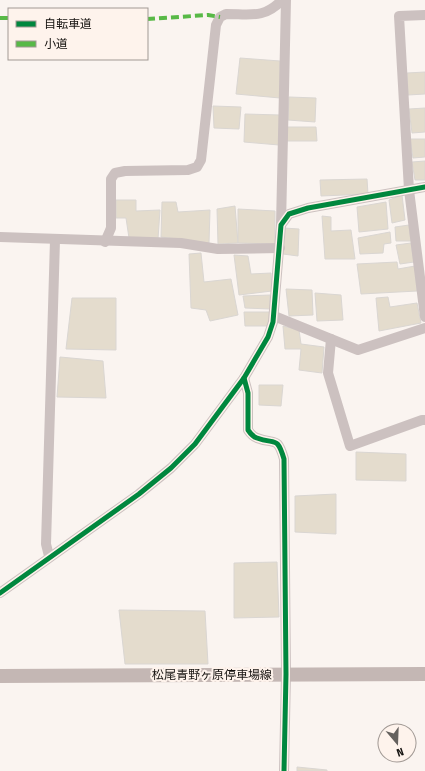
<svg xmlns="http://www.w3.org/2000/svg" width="425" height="771" font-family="'Fira Sans Condensed','Noto Sans JP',sans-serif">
<rect width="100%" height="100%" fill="#faf4f0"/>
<g fill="#e4dccd" stroke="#dad6d2">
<path d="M 240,58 L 280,61 L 280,98 L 236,94 Z"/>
<path d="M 425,72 L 425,94 L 408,95 L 407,73 Z"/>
<path d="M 289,97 L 316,98 L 315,122 L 288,120 Z"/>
<path d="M 213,106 L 241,107 L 239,129 L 214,128 Z"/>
<path d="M 425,108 L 425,132 L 412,133 L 409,109 Z"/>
<path d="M 245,114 L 280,115 L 279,145 L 244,142 Z"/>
<path d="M 287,127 L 316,127 L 317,141 L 287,141 Z"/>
<path d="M 410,139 L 425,139 L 425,157 L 413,158 Z"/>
<path d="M 425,161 L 425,180 L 415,180 L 412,162 Z"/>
<path d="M 367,179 L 368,194 L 321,196 L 320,180 Z"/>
<path d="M 402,195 L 405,220 L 392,223 L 389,200 Z"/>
<path d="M 116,200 L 136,200 L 136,211 L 160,210 L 158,239 L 129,238 L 126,218 L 116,218 Z"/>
<path d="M 162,202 L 176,202 L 178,212 L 210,210 L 209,243 L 161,237 Z"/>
<path d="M 386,202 L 388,229 L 359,232 L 357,207 Z"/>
<path d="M 235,206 L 238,243 L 218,244 L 217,209 Z"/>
<path d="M 238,209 L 275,211 L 275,244 L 238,243 Z"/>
<path d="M 322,216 L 331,217 L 331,231 L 351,230 L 355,259 L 325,259 Z"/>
<path d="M 409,225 L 411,241 L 396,241 L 395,227 Z"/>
<path d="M 284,228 L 299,229 L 298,256 L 283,254 Z"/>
<path d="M 390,232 L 391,243 L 384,244 L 383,253 L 360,254 L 358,238 Z"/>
<path d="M 411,243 L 414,262 L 400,264 L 396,245 Z"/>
<path d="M 201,253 L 204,282 L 231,279 L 238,315 L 210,321 L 206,310 L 191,308 L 189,254 Z"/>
<path d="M 234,255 L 248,256 L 251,274 L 271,273 L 272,291 L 239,295 Z"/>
<path d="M 397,262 L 398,269 L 415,266 L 417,291 L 361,294 L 357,264 Z"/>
<path d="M 286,289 L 312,290 L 313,315 L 289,316 Z"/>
<path d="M 315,293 L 341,295 L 343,320 L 317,321 Z"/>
<path d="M 270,295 L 270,309 L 245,308 L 243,296 Z"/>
<path d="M 388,297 L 390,307 L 417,303 L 421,323 L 379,331 L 376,298 Z"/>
<path d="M 72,298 L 116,298 L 116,350 L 66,349 Z"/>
<path d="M 244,312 L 270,312 L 269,326 L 245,326 Z"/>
<path d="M 283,326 L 299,330 L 301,344 L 324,347 L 322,373 L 299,370 L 301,349 L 285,349 Z"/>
<path d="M 60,357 L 103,361 L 106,398 L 57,397 Z"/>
<path d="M 259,385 L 283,385 L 281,406 L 259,405 Z"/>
<path d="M 356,452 L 406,454 L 406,481 L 356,480 Z"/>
<path d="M 336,494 L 336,534 L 295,532 L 295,496 Z"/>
<path d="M 277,562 L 279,617 L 234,618 L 234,563 Z"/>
<path d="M 119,610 L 205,611 L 208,664 L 125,664 Z"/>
<path d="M 297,767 L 327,770 L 327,771 L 297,771 Z"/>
</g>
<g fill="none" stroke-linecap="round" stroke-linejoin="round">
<g stroke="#ccc1c0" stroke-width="10">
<path d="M 425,15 L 399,16 L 409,190 L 425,317"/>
<path d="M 281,225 L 286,0"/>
<path d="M 0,237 L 181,243 L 218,249 L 280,248"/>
<path d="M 105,242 L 111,228 L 111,179 L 115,173 L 125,171 L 188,170 L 197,167 L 201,160 L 216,25 L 220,17 L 226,14 C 250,14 264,19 282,0"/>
<path d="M 274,316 L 358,350 L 425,328"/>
<path d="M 331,339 L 328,373 L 350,446 L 422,420 L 425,420"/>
<path d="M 244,378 L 248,393 L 248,430 C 250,433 254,437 257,438 C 275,445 277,435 284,459 L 286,674 L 284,771"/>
<path d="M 49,556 L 46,544 L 55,240"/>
<path d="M 0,593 L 139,494 L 171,468 L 195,444 L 244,378 L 268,337 L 273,322 L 281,225 L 289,214 L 308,208 L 425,187"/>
</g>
<path stroke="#c4b7b4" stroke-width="14" d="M 0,676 L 425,674"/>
<g stroke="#58b947" stroke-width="4" stroke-dasharray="8 4" stroke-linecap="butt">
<path d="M 0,18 L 9,18"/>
<path d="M 147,19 L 208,15 L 220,17"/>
</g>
<defs>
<g id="cycleway">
<path d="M 244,378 L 248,393 L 248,430 C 250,433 254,437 257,438 C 275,445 277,435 284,459 L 286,674 L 284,771"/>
<path d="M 0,593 L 139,494 L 171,468 L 195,444 L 244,378 L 268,337 L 273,322 L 281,225 L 289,214 L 308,208 L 425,187"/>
</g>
</defs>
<use href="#cycleway" stroke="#fef3ec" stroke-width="8"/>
<use href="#cycleway" stroke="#00873e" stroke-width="5"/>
</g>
<g text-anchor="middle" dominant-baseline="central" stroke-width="4" stroke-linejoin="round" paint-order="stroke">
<g font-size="12" fill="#15120f" stroke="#fef3ec">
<text x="212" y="675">松尾青野ヶ原停車場線</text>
</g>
</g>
<rect x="8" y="8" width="140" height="52" fill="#fef3ec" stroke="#a19994"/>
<rect x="16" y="21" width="20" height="6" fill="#00873e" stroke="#a19994"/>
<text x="44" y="28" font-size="12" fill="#15120f">自転車道</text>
<rect x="16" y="41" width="20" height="6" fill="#58b947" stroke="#a19994"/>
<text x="44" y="48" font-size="12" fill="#15120f">小道</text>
<g transform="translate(397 743) rotate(161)"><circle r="19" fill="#fef3ec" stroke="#a19994"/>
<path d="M0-3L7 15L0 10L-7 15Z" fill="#65615e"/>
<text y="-6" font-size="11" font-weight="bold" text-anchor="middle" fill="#15120f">N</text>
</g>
</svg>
